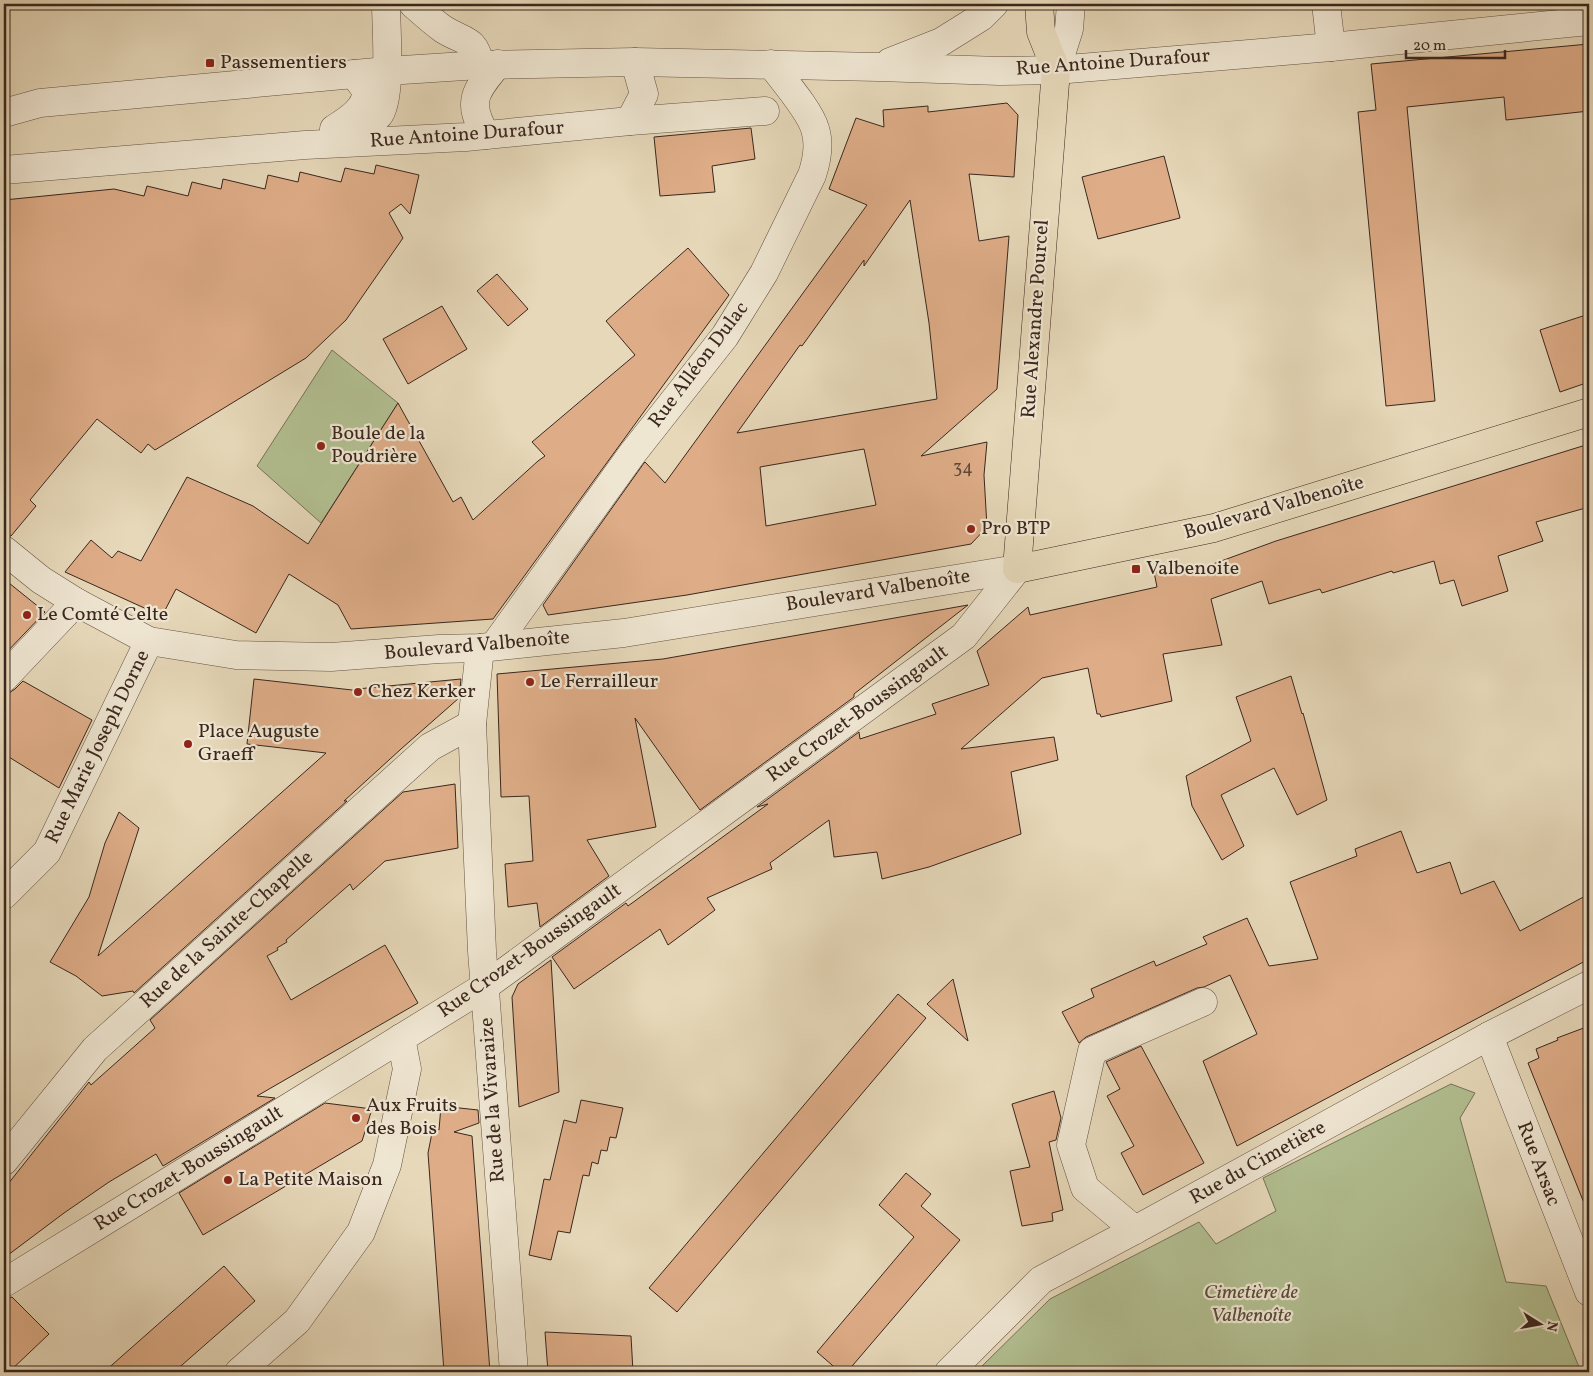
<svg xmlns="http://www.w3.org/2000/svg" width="1593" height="1376" font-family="Vollkorn,serif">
<rect width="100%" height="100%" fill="#e6d8b9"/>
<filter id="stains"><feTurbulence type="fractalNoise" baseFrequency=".004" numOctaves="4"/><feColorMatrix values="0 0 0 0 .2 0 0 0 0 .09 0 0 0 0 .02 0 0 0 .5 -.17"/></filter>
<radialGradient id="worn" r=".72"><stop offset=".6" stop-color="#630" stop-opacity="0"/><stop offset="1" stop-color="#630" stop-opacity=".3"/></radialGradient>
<g fill="#b2bf91" stroke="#767358">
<path d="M 332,350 L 398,403 L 321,523 L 257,466 Z"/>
<path d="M 1451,1084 L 1475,1093 L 1460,1118 L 1506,1282 L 1546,1286 L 1581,1372 L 976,1372 L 1050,1299 L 1199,1222 L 1216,1244 L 1276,1211 L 1263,1178 Z"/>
</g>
<g fill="#dead88" stroke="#3a271e" fill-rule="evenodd">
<path d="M 1589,44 L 1589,111 L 1506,120 L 1504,97 L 1407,107 L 1435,401 L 1386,406 L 1358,112 L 1376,110 L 1371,64 Z"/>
<path d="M 1007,103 L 1018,115 L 1014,177 L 969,174 L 979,241 L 1009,236 L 997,389 L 921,456 L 987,442 L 984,475 L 987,527 L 971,544 L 687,595 L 548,615 L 543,605 L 644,463 L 645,462 L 665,483 L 867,205 L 829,189 L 856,118 L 884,127 L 883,110 L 928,106 L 928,112 ZM 910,200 L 929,323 L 937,399 L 737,433 L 800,345 L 802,346 L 864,260 L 864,266 ZM 864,449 L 876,505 L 766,526 L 760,467 Z"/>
<path d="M 751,128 L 755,159 L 712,166 L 715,192 L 660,196 L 654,137 Z"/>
<path d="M 1164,156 L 1180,218 L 1098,239 L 1082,177 Z"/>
<path d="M 376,165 L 419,175 L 410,214 L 401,204 L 389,213 L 403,238 L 346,320 L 306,358 L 155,450 L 148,444 L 141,453 L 97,419 L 30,500 L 36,506 L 11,536 L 4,535 L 4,200 L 114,189 L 144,196 L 147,186 L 188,196 L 192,182 L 221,189 L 223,179 L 265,189 L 268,175 L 298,182 L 300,172 L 341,182 L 345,168 L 374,174 Z"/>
<path d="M 688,248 L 729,295 L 493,619 L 351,629 L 338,605 L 289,574 L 256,633 L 176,589 L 162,616 L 65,572 L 91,540 L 112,558 L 118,551 L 141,561 L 187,477 L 253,506 L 308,544 L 398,403 L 453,502 L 461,497 L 473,520 L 538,461 L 545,456 L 532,442 L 635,355 L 606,321 Z"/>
<path d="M 497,274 L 528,309 L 508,326 L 477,291 Z"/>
<path d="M 442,306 L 467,349 L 408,384 L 383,339 Z"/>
<path d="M 1589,314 L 1589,382 L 1560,392 L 1540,330 Z"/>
<path d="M 1589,444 L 1589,507 L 1536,522 L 1543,541 L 1498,556 L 1508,591 L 1462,606 L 1454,580 L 1440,584 L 1434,561 L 1393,573 L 1392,571 L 1322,593 L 1320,589 L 1269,604 L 1262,581 L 1211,599 L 1222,645 L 1163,654 L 1172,701 L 1101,717 L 1100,714 L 1097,714 L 1088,668 L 1042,678 L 961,749 L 1054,737 L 1058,760 L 1011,772 L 1021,834 L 929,867 L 882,879 L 877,852 L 834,857 L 829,820 L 770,863 L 772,869 L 707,898 L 715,910 L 668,945 L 660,929 L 574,989 L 552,957 L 626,903 L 628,906 L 768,804 L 757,807 L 859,732 L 860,739 L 936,714 L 932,704 L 989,685 L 977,651 L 1028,607 L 1030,615 L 1157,587 L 1154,572 L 1202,568 L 1276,541 Z"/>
<path d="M 4,579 L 45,612 L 4,655 Z"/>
<path d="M 968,605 L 854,694 L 854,697 L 700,810 L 635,718 L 656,827 L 587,840 L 609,876 L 540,927 L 537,903 L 508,907 L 505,864 L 533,861 L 529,796 L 501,797 L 497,674 L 663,659 Z"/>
<path d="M 1291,676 L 1302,714 L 1303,713 L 1327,800 L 1297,815 L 1274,768 L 1221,795 L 1244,846 L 1222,860 L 1192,806 L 1186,776 L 1251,741 L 1236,697 Z"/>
<path d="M 254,679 L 361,691 L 357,689 L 461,679 L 459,698 L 401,749 L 344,801 L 347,801 L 134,993 L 133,991 L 102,996 L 76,976 L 50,962 L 89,897 L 105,843 L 119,812 L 139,828 L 98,956 L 326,753 L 247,744 Z"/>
<path d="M 23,681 L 92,720 L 59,788 L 4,754 L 4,693 L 9,693 L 15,689 Z"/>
<path d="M 455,784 L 458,848 L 385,861 L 353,890 L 350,884 L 286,940 L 287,942 L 277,948 L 278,950 L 267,956 L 291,1000 L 385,945 L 418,1003 L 257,1096 L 275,1098 L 163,1166 L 156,1154 L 109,1182 L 64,1213 L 4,1258 L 4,1189 L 89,1082 L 91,1085 L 155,1028 L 150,1020 L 403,792 Z"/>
<path d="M 1401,831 L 1417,873 L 1450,862 L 1461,894 L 1494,881 L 1520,931 L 1589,894 L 1589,959 L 1237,1146 L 1203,1061 L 1257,1034 L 1230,975 L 1204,987 L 1197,988 L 1086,1037 L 1079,1043 L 1062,1012 L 1094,997 L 1091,989 L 1154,961 L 1156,966 L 1207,944 L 1203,937 L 1247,918 L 1269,966 L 1318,959 L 1290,882 L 1357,856 L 1355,849 Z"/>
<path d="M 551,960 L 559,1092 L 519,1107 L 512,997 L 518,984 Z"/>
<path d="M 953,979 L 968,1041 L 927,1004 Z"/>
<path d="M 898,994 L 926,1018 L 677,1312 L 649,1288 Z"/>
<path d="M 1589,1026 L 1589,1212 L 1588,1213 L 1528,1063 L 1539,1058 L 1536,1049 L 1558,1040 L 1557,1038 Z"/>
<path d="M 1141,1046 L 1204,1163 L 1143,1195 L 1121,1153 L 1134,1146 L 1107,1096 L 1120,1089 L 1106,1062 Z"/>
<path d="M 1054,1091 L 1061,1118 L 1056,1140 L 1049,1142 L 1063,1210 L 1052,1213 L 1053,1221 L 1022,1226 L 1010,1171 L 1030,1167 L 1012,1104 Z"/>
<path d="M 581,1100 L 623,1108 L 616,1138 L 610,1137 L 607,1151 L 601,1150 L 598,1164 L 592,1162 L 589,1176 L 583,1175 L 570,1233 L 558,1231 L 551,1260 L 529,1255 L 544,1179 L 550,1180 L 564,1120 L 576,1123 Z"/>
<path d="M 325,1103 L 372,1109 L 362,1141 L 203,1235 L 179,1193 Z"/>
<path d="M 441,1106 L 478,1110 L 479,1123 L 454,1132 L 472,1136 L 490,1372 L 444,1372 L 428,1153 L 433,1128 L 439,1130 Z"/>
<path d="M 906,1173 L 931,1194 L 921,1206 L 960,1240 L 847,1372 L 840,1372 L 817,1352 L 914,1237 L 879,1205 Z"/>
<path d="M 224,1266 L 255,1301 L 174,1372 L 104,1372 Z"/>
<path d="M 12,1297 L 49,1334 L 9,1372 L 4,1372 L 4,1299 Z"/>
<path d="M 545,1332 L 631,1336 L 633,1372 L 548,1372 Z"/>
</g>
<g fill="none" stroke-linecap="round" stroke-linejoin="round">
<defs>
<g id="minor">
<path d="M 413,4 C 422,12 433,22 443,29 C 463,42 475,37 480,65"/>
<path d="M 1326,4 L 1331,47"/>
<path d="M 890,62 L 941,42 L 981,17 L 994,4"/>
<path d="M 1056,70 L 1069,29 L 1071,4"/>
<path d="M 4,113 L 40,103 L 387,71 L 480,65 L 635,62 L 878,67 L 1000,71 L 1056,70 L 1331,47 L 1589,21"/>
<path d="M 630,121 L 644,94 L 635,62"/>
<path d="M 334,129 C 348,120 368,108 366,90 L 354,74"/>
<path d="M 486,135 C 466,102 475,91 498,64"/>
<path d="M 334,137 C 347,134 370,125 379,115 C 392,100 386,26 386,4"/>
<path d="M 4,170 L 305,145 L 466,137 L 630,121 L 765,111"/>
<path d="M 4,550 L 41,580 L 76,602 L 149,641 L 236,655 L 331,657 L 439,649 L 480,648 L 624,633 L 1017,569"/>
<path d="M 494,646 L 632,454 L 725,336 L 764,273 L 812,175 C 817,160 820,144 815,129 C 810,111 783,80 771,64"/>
<path d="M 480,648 L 472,724 L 482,951 L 514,1372"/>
<path d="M 4,678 L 76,602"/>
<path d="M 4,895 L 47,852 L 149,641"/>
<path d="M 1489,1036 L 1589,1292"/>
<path d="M 4,1161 L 95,1049 L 430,747 L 472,724"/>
<path d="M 1135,1230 L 1085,1188 L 1071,1145 L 1092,1051 L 1203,1002"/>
<path d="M 4,1283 L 484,987 L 964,636 L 1017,569"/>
<path d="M 239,1372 L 297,1321 L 361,1232 L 387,1165 L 407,1069 L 401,1038"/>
<path d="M 949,1372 L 1041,1280 L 1135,1230 L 1489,1036 L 1589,985"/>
</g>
<path id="major" d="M 1039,4 L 1041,32 L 1056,70 L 1017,569 L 1214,528 L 1589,412"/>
</defs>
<use href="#minor" stroke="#655345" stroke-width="29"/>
<use href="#major" stroke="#3a271e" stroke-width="29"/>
<use href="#minor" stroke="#efe6d2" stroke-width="28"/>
<use href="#major" stroke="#e6d8b9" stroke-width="28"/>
</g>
<g fill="#8f2418" stroke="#efe6d2" stroke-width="2">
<rect x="205" y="58" width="10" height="10" rx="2.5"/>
<circle cx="321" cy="446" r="5"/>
<circle cx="971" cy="529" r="5"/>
<rect x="1131" y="564" width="10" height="10" rx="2.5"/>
<circle cx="27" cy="615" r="5"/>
<circle cx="530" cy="682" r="5"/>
<circle cx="358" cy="692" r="5"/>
<circle cx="188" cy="744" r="5"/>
<circle cx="356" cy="1118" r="5"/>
<circle cx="228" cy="1180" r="5"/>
</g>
<g text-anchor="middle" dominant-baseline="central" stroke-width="4.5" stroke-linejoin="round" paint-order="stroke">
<g font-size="18" fill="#634838">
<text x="963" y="468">34</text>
</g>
<g font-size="20" fill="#3a271e" stroke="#efe6d2" text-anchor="start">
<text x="220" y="63">Passementiers</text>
<text x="331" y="434">Boule de la<tspan x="331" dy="23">Poudrière</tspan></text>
<text x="981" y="529">Pro BTP</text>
<text x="1146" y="569">Valbenoite</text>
<text x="37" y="615">Le Comté Celte</text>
<text x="540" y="682">Le Ferrailleur</text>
<text x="368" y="692">Chez Kerker</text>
<text x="198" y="732">Place Auguste<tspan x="198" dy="23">Graeff</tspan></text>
<text x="366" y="1106">Aux Fruits<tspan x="366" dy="23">des Bois</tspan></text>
<text x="238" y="1180">La Petite Maison</text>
</g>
<g font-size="20" fill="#3a271e" stroke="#efe6d2">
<text transform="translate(1113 63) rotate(-4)">Rue Antoine Durafour</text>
<text transform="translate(467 135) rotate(-4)">Rue Antoine Durafour</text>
<text transform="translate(1036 319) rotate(-86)">Rue Alexandre Pourcel</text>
<text transform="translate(699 365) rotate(-53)">Rue Alléon Dulac</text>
<text transform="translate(1274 508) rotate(-16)">Boulevard Valbenoîte</text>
<text transform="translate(878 591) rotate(-9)">Boulevard Valbenoîte</text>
<text transform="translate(477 646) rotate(-5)">Boulevard Valbenoîte</text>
<text transform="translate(858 714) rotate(-36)">Rue Crozet-Boussingault</text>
<text transform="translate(98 747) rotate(-64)">Rue Marie Joseph Dorne</text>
<text transform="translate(227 930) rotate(-42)">Rue de la Sainte-Chapelle</text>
<text transform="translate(530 951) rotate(-35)">Rue Crozet-Boussingault</text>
<text transform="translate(493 1100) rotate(-94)">Rue de la Vivaraize</text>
<text transform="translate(1258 1163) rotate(-29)">Rue du Cimetière</text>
<text transform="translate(1538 1164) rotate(69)">Rue Arsac</text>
<text transform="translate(189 1169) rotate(-32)">Rue Crozet-Boussingault</text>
</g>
<g font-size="20" font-style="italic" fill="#584d3b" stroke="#efe6d2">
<text x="1251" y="1293">Cimetière de<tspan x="1251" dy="23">Valbenoîte</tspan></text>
</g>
</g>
<rect width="1593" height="1376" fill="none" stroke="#e6d8b9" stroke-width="20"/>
<rect x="5" y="5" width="1583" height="1366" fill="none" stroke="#3a271e" stroke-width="2.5"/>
<rect x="10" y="10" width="1573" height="1356" fill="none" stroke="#3a271e"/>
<g transform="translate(1540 1324) rotate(101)" stroke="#efe6d2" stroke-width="4" paint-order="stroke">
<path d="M0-4L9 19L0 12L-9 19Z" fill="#3a271e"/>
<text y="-8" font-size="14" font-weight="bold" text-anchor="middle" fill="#3a271e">N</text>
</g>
<path d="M1406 50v8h99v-8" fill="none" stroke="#3a271e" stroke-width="2.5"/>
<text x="1413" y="50" font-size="15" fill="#3a271e" stroke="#efe6d2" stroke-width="4" paint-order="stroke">20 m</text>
<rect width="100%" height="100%" filter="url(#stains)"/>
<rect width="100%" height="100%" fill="url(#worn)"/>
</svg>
